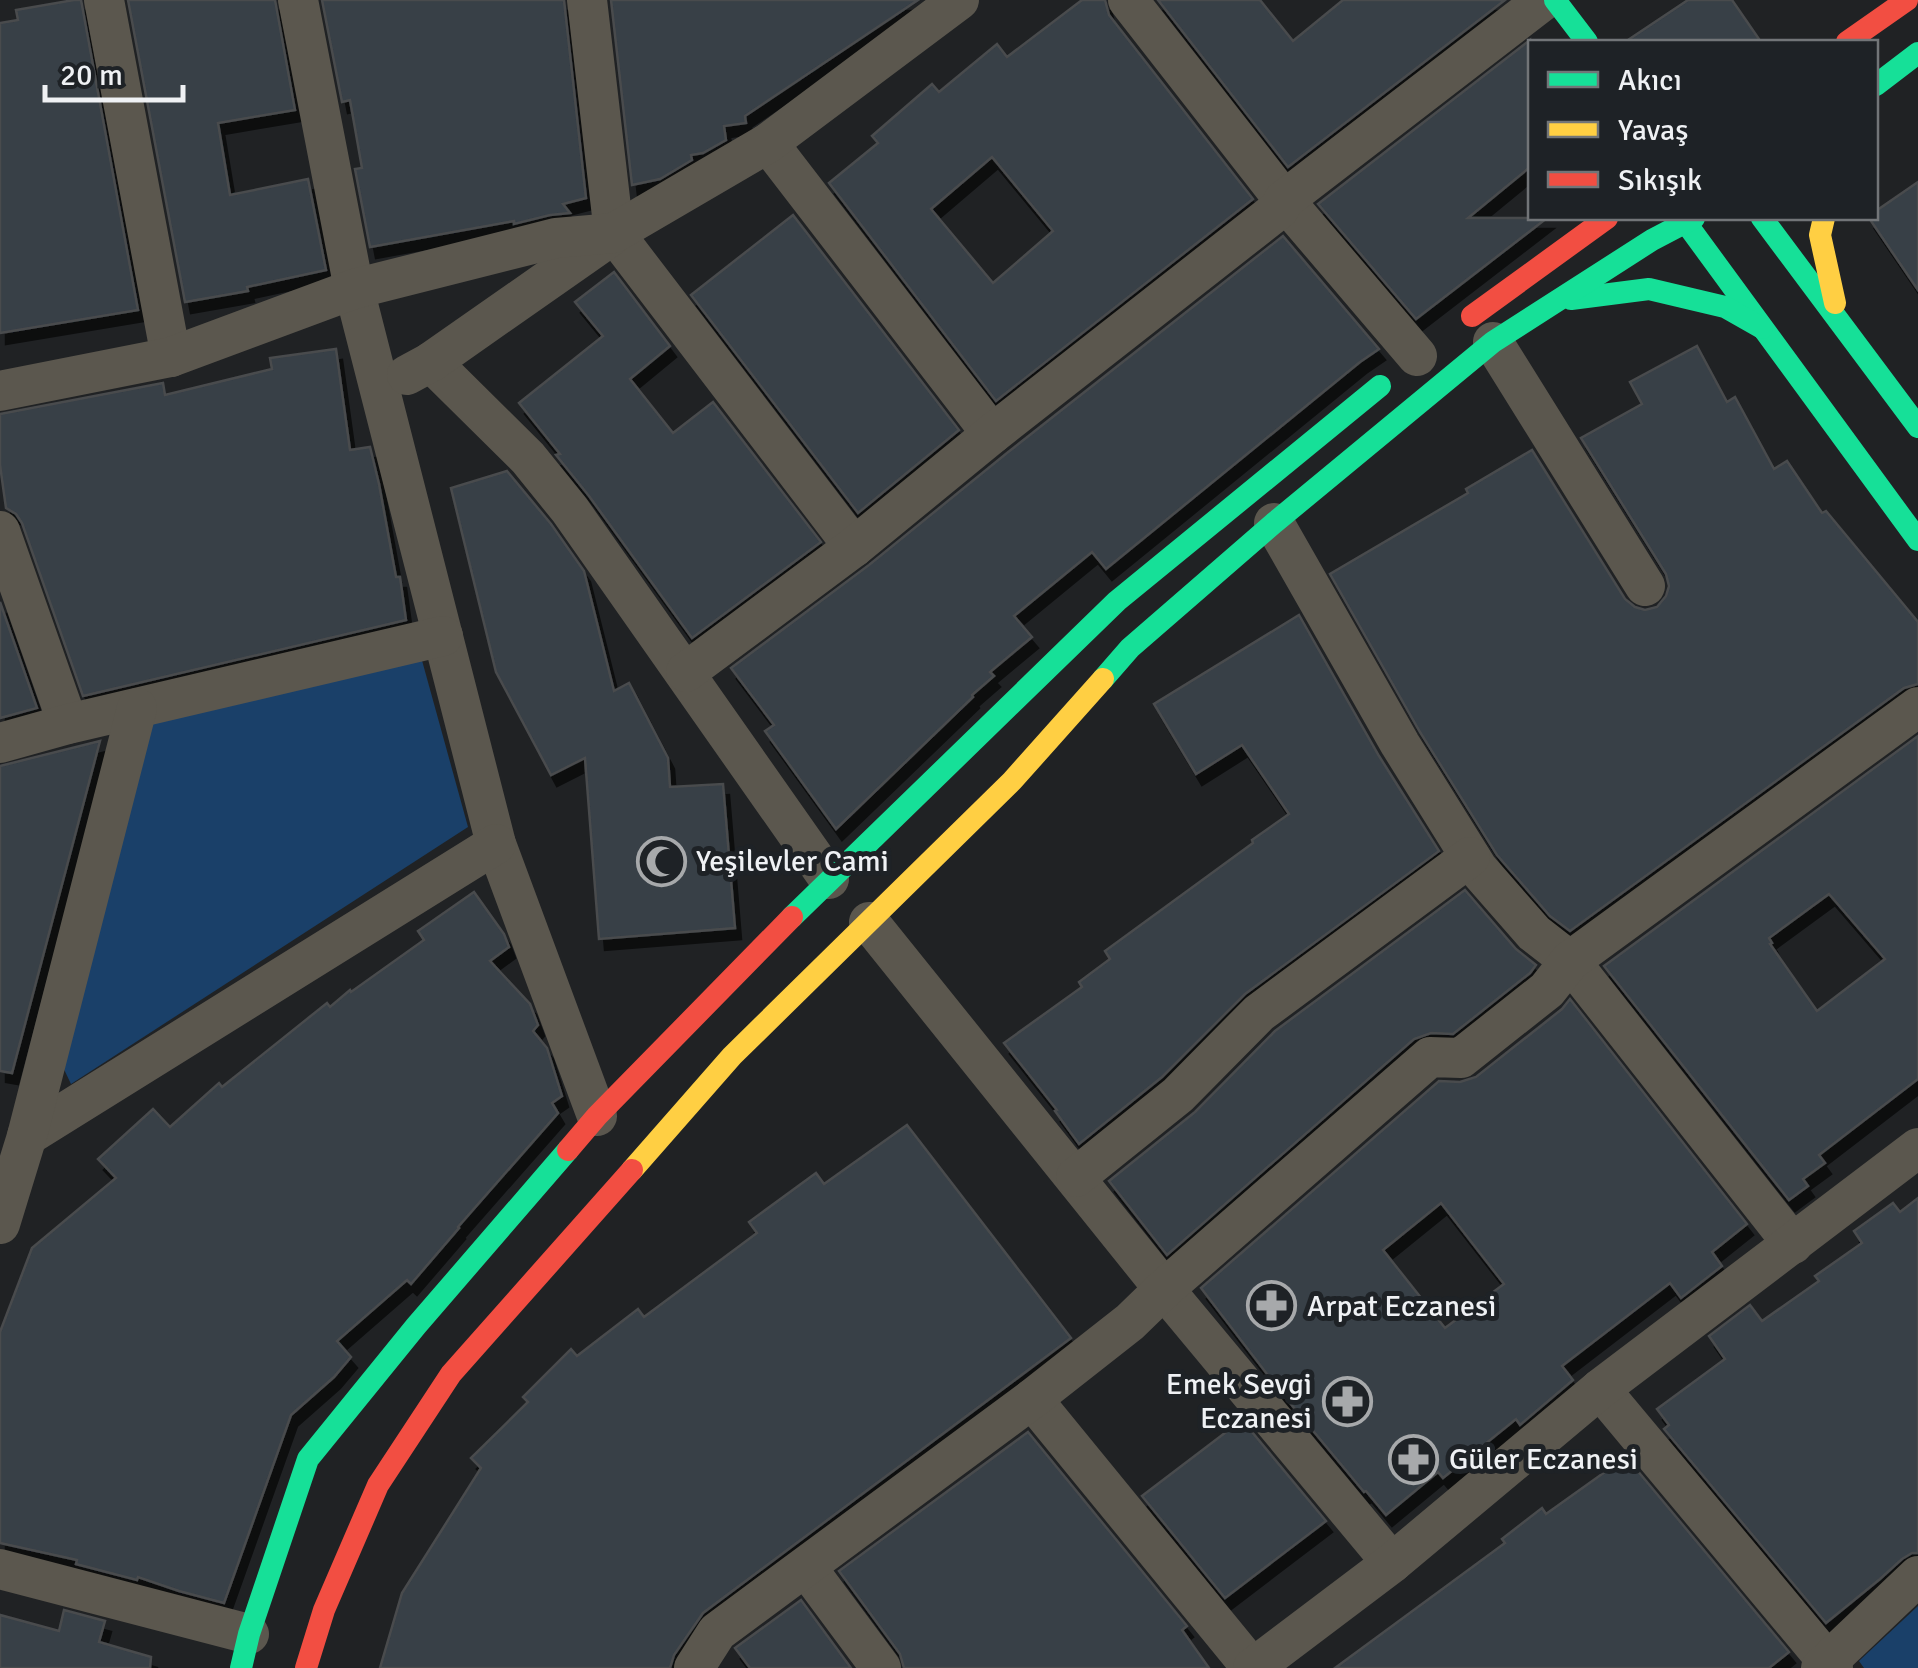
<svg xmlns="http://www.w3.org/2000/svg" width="1918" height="1668" font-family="Signika,sans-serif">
<defs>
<filter id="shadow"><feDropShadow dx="6" dy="11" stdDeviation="0" flood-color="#0009"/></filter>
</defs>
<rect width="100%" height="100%" fill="#202224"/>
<g fill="#1a4069">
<path d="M 418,646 L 468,827 L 71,1084 L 61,1063 L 151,710 Z"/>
<path d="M 1918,1606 L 1918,1668 L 1864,1668 L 1859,1661 Z"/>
</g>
<g fill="#373f46" stroke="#494b4d" stroke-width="2.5" fill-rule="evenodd" filter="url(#shadow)">
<path d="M 74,0 L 81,0 L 138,310 L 0,333 L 0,23 L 18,20 L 16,10 Z"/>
<path d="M 128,0 L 275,0 L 295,110 L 218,123 L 230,195 L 308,179 L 326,270 L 247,287 L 248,291 L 185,302 Z"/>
<path d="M 322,0 L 564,0 L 586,198 L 563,204 L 570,213 L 550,215 L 514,224 L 514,221 L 370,247 L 355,169 L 362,168 L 350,100 L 342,102 Z"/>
<path d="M 611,0 L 918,0 L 745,116 L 746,123 L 724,126 L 726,140 L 703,153 L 691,155 L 692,160 L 660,179 L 632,185 Z"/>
<path d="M 1082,0 L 1105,0 L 1109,15 L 1253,199 L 996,401 L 829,183 L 878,143 L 872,136 L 932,84 L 939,92 L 997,44 L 1007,57 ZM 992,157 L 1053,231 L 993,283 L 931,209 Z"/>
<path d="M 1158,0 L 1260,0 L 1293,41 L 1343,0 L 1505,0 L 1288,167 Z"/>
<path d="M 1688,0 L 1732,0 L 1761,42 L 1625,42 Z"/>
<path d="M 1530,40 L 1530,167 L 1468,218 L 1547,218 L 1416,319 L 1318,204 Z"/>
<path d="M 1918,182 L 1918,290 L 1869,218 L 1876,218 L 1876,211 Z"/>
<path d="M 793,215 L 959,430 L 858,513 L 691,295 Z"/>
<path d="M 1283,236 L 1379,349 L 1360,362 L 1106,569 L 1092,552 L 1014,616 L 1032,637 L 990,672 L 994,676 L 972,695 L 973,697 L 836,829 L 765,731 L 774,725 L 731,668 L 869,565 L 1007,453 Z"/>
<path d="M 614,272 L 670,346 L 630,379 L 673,433 L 713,402 L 821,542 L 692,638 L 589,496 L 556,455 L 560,454 L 519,403 L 603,336 L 575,302 Z"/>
<path d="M 1697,346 L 1727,402 L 1735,397 L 1774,469 L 1787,461 L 1822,513 L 1826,511 L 1918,622 L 1918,684 L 1904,688 L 1570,931 L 1550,916 L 1497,855 L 1420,732 L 1330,574 L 1468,493 L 1466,489 L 1532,450 L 1625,599 L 1635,607 L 1645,610 L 1657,607 L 1666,596 L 1669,586 L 1666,574 L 1581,438 L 1642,404 L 1630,382 Z"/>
<path d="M 336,349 L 350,450 L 370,447 L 379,484 L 396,577 L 400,577 L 406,620 L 83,696 L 22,523 L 16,514 L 6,508 L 0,465 L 0,414 L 163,383 L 165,395 L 272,369 L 270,358 Z"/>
<path d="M 507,471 L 551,524 L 584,571 L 614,691 L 629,683 L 668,758 L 670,787 L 723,784 L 735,928 L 599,939 L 585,758 L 551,775 L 496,672 L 451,488 Z"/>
<path d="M 0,602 L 37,708 L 0,718 Z"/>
<path d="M 1299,615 L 1379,756 L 1439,851 L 1245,994 L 1162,1077 L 1079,1144 L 1055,1111 L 1057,1110 L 1004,1043 L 1082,987 L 1079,982 L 1110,959 L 1105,951 L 1253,843 L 1252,840 L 1289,814 L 1242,745 L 1196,774 L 1154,704 Z"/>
<path d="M 1918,736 L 1918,1079 L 1819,1155 L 1825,1163 L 1803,1179 L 1808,1186 L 1789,1200 L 1604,966 ZM 1829,894 L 1885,959 L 1817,1011 L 1770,944 L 1772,943 L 1769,938 Z"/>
<path d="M 100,741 L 12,1073 L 0,1071 L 0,766 Z"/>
<path d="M 1465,890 L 1516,949 L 1536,965 L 1530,973 L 1453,1034 L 1431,1033 L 1414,1039 L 1167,1255 L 1109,1181 L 1195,1112 L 1275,1031 Z"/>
<path d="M 474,892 L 504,934 L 509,947 L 490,961 L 530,1004 L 538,1025 L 533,1031 L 547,1048 L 562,1096 L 552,1103 L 558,1113 L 458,1227 L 459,1228 L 411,1284 L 407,1280 L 337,1341 L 351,1357 L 334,1377 L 291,1415 L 224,1603 L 179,1591 L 138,1577 L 137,1580 L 76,1564 L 77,1560 L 0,1543 L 0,1332 L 32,1248 L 116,1178 L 98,1159 L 153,1109 L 170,1127 L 219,1083 L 222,1087 L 327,1003 L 330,1007 L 350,990 L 351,992 L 424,940 L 418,931 Z"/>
<path d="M 1570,999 L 1747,1224 L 1712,1252 L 1722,1266 L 1681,1298 L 1670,1283 L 1562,1366 L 1573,1380 L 1520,1425 L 1516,1419 L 1443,1478 L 1438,1472 L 1386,1515 L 1366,1491 L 1364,1492 L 1280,1391 L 1201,1288 L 1439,1081 L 1460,1082 L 1476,1077 L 1562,1009 ZM 1441,1203 L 1504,1284 L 1445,1328 L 1383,1250 Z"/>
<path d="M 907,1125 L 1071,1338 L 703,1613 L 674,1655 L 670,1668 L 380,1668 L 402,1593 L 481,1468 L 471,1458 L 528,1402 L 523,1397 L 571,1349 L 577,1356 L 638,1309 L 644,1317 L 757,1233 L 749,1222 L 816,1173 L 824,1184 Z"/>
<path d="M 1918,1198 L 1918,1553 L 1912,1553 L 1902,1559 L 1880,1579 L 1826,1623 L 1664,1429 L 1669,1425 L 1657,1409 L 1725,1359 L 1709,1336 L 1750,1305 L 1762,1321 L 1819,1281 L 1815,1276 L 1862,1243 L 1854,1231 L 1893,1203 L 1900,1212 Z"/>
<path d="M 1242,1420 L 1326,1521 L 1225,1598 L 1142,1496 Z"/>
<path d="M 1028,1432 L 1187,1626 L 1182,1630 L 1209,1668 L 904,1668 L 900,1654 L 839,1571 Z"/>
<path d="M 1626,1457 L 1789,1652 L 1769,1668 L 1335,1668 L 1505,1543 L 1502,1539 L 1542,1508 L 1546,1514 Z"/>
<path d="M 801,1600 L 851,1668 L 750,1668 L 735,1648 Z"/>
<path d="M 64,1610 L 105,1621 L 99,1642 L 151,1657 L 150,1668 L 0,1668 L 0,1615 L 59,1631 Z"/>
</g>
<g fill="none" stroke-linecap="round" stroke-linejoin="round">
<g stroke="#5b574e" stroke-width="40">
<path d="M 104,0 L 171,357"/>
<path d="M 298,0 L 354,289 L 496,844 L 597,1116"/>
<path d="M 587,0 L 614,233 L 854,547"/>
<path d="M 1128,0 L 1284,200 L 1417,356"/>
<path d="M 768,143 L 992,434"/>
<path d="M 1493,342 L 1645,586"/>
<path d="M 431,362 L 528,458 L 570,510 L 829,879"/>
<path d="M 407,375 L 431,362 L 611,236"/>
<path d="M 0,391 L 171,357 L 354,289 L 556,238 L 614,233 L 768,143 L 959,0"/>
<path d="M 1274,523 L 1400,744 L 1478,869 L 1534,933 L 1570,961 L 1793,1244"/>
<path d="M 0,531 L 68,724"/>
<path d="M 686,672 L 854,547 L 992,434 L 1279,209 L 1284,200 L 1544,0"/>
<path d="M 0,743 L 68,724 L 443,636"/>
<path d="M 869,922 L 1164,1289 L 1392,1563"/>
<path d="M 27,1136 L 496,844"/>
<path d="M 1076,1177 L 1178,1095 L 1259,1013 L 1470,857"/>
<path d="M 0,1224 L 27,1136 L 137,708"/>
<path d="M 1600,1389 L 1833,1668"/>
<path d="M 1032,1399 L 1252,1668"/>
<path d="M 806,1567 L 881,1668"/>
<path d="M 0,1569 L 249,1634"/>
<path d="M 694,1668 L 717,1632 L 1032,1399 L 1130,1322 L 1164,1289 L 1430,1057 L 1461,1058 L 1547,990 L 1570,961 L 1918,707"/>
<path d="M 1253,1668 L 1392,1563 L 1600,1389 L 1918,1148"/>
<path d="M 1821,1668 L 1918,1576"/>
</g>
<g stroke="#16e098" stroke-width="22">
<path d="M 1555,0 L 1587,42"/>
<path d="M 1876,85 L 1918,53"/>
<path d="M 1685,218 L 1686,223 L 1918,540"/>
<path d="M 1762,218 L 1918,427"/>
<path d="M 1571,299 L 1649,289 L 1725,307 L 1762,328"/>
<path d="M 1103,679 L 1130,648 L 1274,523 L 1493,342 L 1652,240 L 1694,218"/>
<path d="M 792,917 L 1117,601 L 1380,386"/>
<path d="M 241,1668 L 249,1634 L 308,1459 L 416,1326 L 568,1150"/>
</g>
<g stroke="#ffcf43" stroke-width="22">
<path d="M 1824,218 L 1820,235 L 1835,303"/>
<path d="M 632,1170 L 732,1056 L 1012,781 L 1103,679"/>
</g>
<g stroke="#f24e42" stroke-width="22">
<path d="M 1847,42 L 1907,0"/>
<path d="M 1472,316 L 1607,218"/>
<path d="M 568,1150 L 597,1116 L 792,917"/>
<path d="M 306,1668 L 324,1610 L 378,1485 L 451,1374 L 632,1170"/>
</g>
</g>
<defs>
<symbol id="mosque-ring" viewBox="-11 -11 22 22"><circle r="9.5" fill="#1e2226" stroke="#a7a9ab" stroke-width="1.5"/><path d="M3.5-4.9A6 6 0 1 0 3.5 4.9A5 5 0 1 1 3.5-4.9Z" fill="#a7a9ab"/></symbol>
<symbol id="pharmacy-ring" viewBox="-11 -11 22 22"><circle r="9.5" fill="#1e2226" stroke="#a7a9ab" stroke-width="1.5"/><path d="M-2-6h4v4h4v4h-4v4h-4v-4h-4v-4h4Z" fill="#a7a9ab"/></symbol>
</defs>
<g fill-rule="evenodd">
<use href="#mosque-ring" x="634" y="834" width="55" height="55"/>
<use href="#pharmacy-ring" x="1244" y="1278" width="55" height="55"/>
<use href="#pharmacy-ring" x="1320" y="1374" width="55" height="55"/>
<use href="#pharmacy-ring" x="1386" y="1432" width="55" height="55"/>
</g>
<g text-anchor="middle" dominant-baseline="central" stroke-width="10" stroke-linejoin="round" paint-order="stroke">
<g font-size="30" fill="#eff1f4" stroke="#1e2226" text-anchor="start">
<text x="696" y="861">Yeşilevler Cami</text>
<text x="1307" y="1306">Arpat Eczanesi</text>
<text x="1312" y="1384" text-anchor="end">Emek Sevgi<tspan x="1312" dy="34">Eczanesi</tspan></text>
<text x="1449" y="1459">Güler Eczanesi</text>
</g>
</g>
<rect x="1528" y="40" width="350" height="180" fill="#1e2226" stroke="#727578" stroke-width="2.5"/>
<rect x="1548" y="72" width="50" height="15" fill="#16e098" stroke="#727578" stroke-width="2.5"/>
<text x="1618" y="90" font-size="30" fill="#eff1f4">Akıcı</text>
<rect x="1548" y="122" width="50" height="15" fill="#ffcf43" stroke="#727578" stroke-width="2.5"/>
<text x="1618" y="140" font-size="30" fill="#eff1f4">Yavaş</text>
<rect x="1548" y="172" width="50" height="15" fill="#f24e42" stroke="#727578" stroke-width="2.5"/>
<text x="1618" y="190" font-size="30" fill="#eff1f4">Sıkışık</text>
<path d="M45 85v15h138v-15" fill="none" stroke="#eff1f4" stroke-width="5"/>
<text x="60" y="85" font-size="30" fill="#eff1f4" stroke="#1e2226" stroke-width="8" paint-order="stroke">20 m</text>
</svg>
